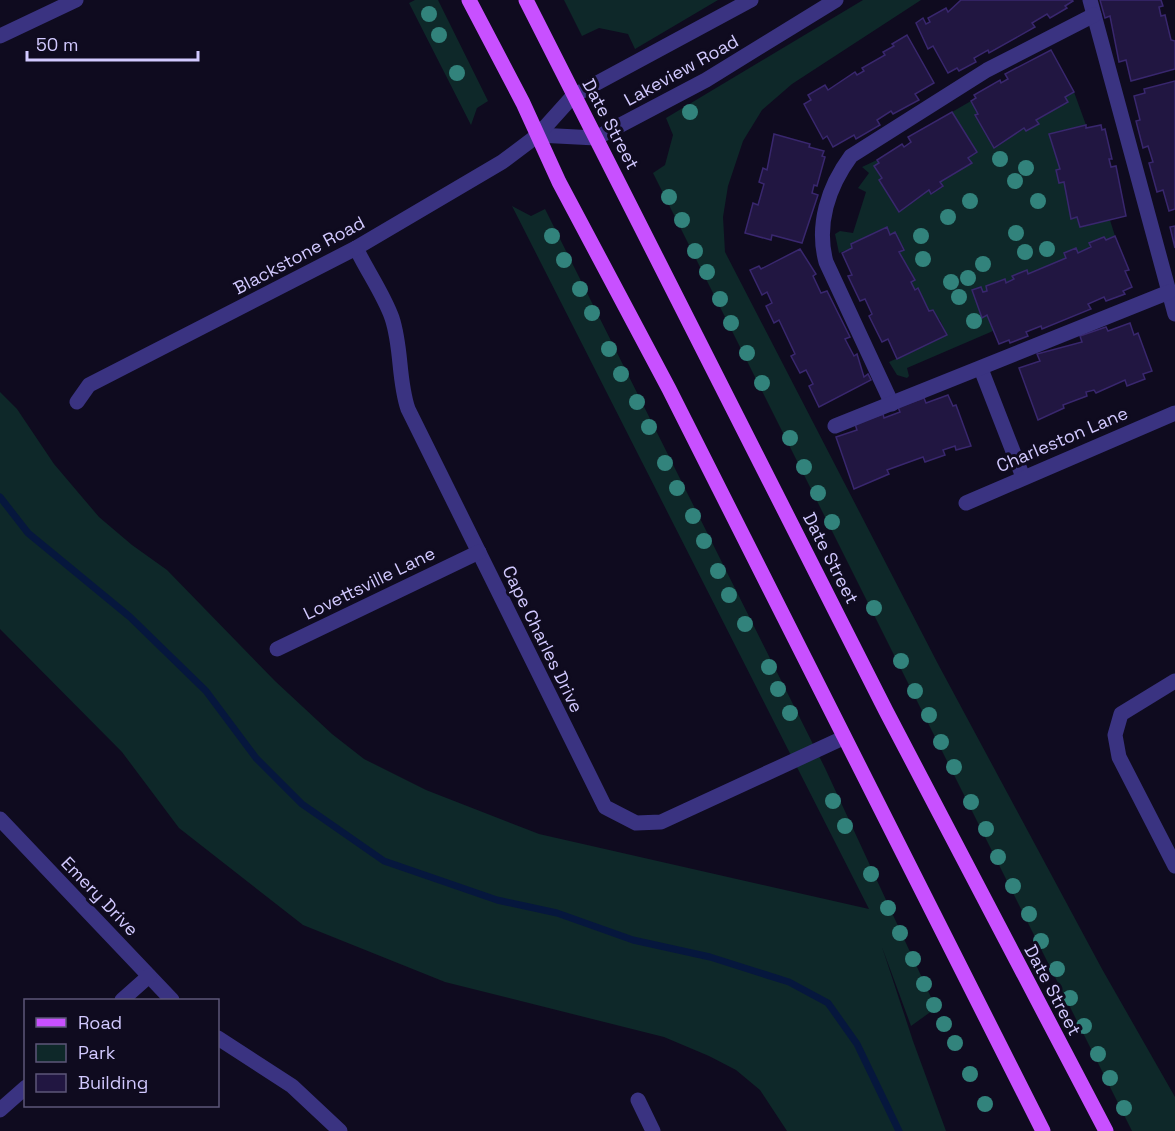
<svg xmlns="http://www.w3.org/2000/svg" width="1175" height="1131" font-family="'Space Grotesk',sans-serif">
<rect width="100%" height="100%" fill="#0f0b1f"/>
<g fill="#0e2829">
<path d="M 415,0 L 438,0 L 488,101 L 477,108 L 471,125 L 409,3 Z"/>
<path d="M 564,0 L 718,0 L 635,49 L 628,34 L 599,28 L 582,36 Z"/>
<path d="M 863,0 L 921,0 L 792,84 L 762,110 L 743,141 L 728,186 L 723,217 L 725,252 L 938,664 L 1102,969 L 1175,1097 L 1175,1131 L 1132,1131 L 653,173 L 665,165 L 673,135 L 666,118 Z"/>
<path d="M 1074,92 L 1086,125 L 1049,134 L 1060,169 L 1056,170 L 1059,183 L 1064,182 L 1080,227 L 1110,220 L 1115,236 L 1106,240 L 1104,237 L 1089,243 L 1091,247 L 1078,253 L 1076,248 L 1064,253 L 1066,258 L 1028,274 L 1027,270 L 1006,283 L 1004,279 L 986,286 L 987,291 L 983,292 L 980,287 L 973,290 L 982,317 L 987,315 L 993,331 L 907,368 L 909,376 L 907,378 L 897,375 L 889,362 L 947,335 L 940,320 L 929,311 L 918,288 L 915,290 L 911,282 L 915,279 L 899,252 L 903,249 L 895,232 L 890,235 L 886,227 L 851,244 L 852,248 L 839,253 L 835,234 L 840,231 L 853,233 L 866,192 L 858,188 L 869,173 L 862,167 L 877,160 L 879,163 L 874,166 L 882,178 L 880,180 L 900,211 L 929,190 L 931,194 L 943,187 L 940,182 L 971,163 L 968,158 L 977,152 L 952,112 L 971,101 L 978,114 L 976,115 L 994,148 L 1024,128 L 1026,131 L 1038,124 L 1036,120 L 1068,102 L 1065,97 Z"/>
<path d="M 512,206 L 531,216 L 545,209 L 825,768 L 936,1008 L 911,1026 L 882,947 L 913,1041 L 946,1131 L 787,1131 L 760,1090 L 736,1070 L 709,1056 L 664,1037 L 445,982 L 303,925 L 179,828 L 122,752 L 0,629 L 0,392 L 17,409 L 54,464 L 99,517 L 132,545 L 167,570 L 275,681 L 332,734 L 364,759 L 426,790 L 539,834 L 869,909 Z"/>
</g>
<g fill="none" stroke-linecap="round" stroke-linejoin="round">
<path stroke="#06173d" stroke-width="7" d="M 0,497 L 28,533 L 130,617 L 206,691 L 256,758 L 302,804 L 384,861 L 497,900 L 557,913 L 633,940 L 710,957 L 789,982 L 828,1003 L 857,1044 L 899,1131"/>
</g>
<g fill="#211641" stroke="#39276e" stroke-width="1.5">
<path d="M 961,0 L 1072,0 L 1073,1 L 1065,6 L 1067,8 L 1050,18 L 1047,14 L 1032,23 L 1035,27 L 989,53 L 988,50 L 974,58 L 976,62 L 959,71 L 957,68 L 948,73 L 933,46 L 928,49 L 916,23 L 923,18 L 926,24 L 930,22 L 928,18 L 946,8 L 948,12 Z"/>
<path d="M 1100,0 L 1161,0 L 1163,6 L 1159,7 L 1161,16 L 1165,15 L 1171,40 L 1175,41 L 1175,69 L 1131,81 L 1126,60 L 1119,62 L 1110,16 L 1105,18 Z"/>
<path d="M 907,35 L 934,83 L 915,94 L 919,100 L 893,114 L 891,111 L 877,120 L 880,125 L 856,139 L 854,135 L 833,147 L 827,136 L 823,139 L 804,104 L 811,100 L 808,95 L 825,85 L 828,90 L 855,72 L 857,75 L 864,71 L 862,68 L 885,55 L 883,52 L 894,46 L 892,44 Z"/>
<path d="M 1051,50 L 1074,92 L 1065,97 L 1068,102 L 1036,120 L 1039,124 L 1026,131 L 1024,128 L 994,148 L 975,115 L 978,114 L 971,101 L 976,98 L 974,95 L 1000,80 L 1001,83 L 1008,79 L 1005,74 Z"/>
<path d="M 1175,81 L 1175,209 L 1169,211 L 1163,190 L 1157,192 L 1149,163 L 1153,162 L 1148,146 L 1143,148 L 1136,121 L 1140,120 L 1134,96 L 1145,93 L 1144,89 Z"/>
<path d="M 952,112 L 977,152 L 968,158 L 972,163 L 940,182 L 943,186 L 931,194 L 929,190 L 899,212 L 879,180 L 882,178 L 874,166 L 879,163 L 877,160 L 902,144 L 904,147 L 911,142 L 908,137 Z"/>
<path d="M 1086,125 L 1086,128 L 1101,125 L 1102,130 L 1105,129 L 1112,159 L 1109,159 L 1111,167 L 1116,166 L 1126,216 L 1080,227 L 1077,217 L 1071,219 L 1064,182 L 1059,183 L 1056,170 L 1060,169 L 1049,134 Z"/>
<path d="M 774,134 L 810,144 L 809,147 L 824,151 L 822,156 L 825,157 L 817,186 L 814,185 L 812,193 L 818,195 L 802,243 L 772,235 L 771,240 L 745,233 L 753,203 L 758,205 L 764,184 L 759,182 L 763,168 L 767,170 Z"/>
<path d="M 1175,226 L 1175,248 L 1170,227 Z"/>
<path d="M 887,227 L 890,235 L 895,232 L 904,250 L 899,252 L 915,280 L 911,282 L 915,290 L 918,288 L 929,311 L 933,310 L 947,335 L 897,359 L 888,339 L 882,342 L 869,316 L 872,314 L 865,299 L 860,301 L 848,276 L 852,275 L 842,253 L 852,248 L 851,244 Z"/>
<path d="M 1115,236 L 1129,270 L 1125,271 L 1132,287 L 1123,291 L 1125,294 L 1106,301 L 1104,297 L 1088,304 L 1091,309 L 1042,329 L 1041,326 L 1026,332 L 1028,336 L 1010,343 L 1009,340 L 999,344 L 987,315 L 982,318 L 972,290 L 981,287 L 983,292 L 987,291 L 986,286 L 1005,279 L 1006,283 L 1014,279 L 1012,276 L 1027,270 L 1028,274 L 1066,258 L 1064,253 L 1076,248 L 1078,253 L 1091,247 L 1089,243 L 1104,237 L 1106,240 Z"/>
<path d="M 800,249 L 816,274 L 813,276 L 821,293 L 827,291 L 850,337 L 845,339 L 854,356 L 857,354 L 864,377 L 868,374 L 871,380 L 819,407 L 809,386 L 813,384 L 806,370 L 800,373 L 791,356 L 795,354 L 779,320 L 774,323 L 766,306 L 772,303 L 767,292 L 762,295 L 750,270 L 759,266 L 761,269 Z"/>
<path d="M 1130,323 L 1134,335 L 1138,333 L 1152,371 L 1143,374 L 1145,379 L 1127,386 L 1125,380 L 1096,393 L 1094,390 L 1086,392 L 1087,396 L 1063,405 L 1064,408 L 1038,420 L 1019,368 L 1040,361 L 1037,354 L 1082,342 L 1080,336 L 1106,327 L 1108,331 Z"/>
<path d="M 948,395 L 953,406 L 956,405 L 971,446 L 956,450 L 955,446 L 943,450 L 945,455 L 925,462 L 923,457 L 887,470 L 889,474 L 854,489 L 836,437 L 857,430 L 855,424 L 883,414 L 884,418 L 900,412 L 898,407 L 924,398 L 926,403 Z"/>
</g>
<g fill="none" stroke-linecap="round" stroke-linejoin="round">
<g stroke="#3a3381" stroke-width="15">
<path d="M 1090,0 L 1175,314"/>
<path d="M 0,36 L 76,0"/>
<path d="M 538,135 L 596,138 L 706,80 L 836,0"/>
<path d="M 356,248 C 367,271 384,295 392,318 C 402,348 398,380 408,409 L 605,807 L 636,823 L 661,822 L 843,738"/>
<path d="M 981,369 L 1023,477"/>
<path d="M 77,402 L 89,385 L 356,248 L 502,162 L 538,135 L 573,96 L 751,0"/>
<path d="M 892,404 L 826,262 C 816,225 828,187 851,156 L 987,70 L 1094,15"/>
<path d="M 835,426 L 1169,292"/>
<path d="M 966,503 L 1175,413"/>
<path d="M 277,649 L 479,552"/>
<path d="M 1175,681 L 1121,714 L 1115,735 L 1119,757 L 1175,866"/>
<path d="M 0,819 L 172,1000"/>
<path d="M 122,1000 L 149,976"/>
<path d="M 218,1038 L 292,1086 L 340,1131"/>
<path d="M 638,1100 L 653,1131"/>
<path d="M 0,1110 L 26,1087"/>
</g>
<g stroke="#c850ff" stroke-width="15">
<path d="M 469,0 L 523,103 L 559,182 L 669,389 L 1043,1131"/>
<path d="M 526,0 L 886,711 L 1106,1131"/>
</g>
</g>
<g fill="#32837c">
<circle cx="429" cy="14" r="8"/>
<circle cx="439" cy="35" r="8"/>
<circle cx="457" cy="73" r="8"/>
<circle cx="690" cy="112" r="8"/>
<circle cx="1000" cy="159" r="8"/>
<circle cx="1026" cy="168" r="8"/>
<circle cx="1015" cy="181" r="8"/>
<circle cx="669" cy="197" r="8"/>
<circle cx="970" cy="201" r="8"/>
<circle cx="1038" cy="201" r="8"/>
<circle cx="948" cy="217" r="8"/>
<circle cx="682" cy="220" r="8"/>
<circle cx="1016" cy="233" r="8"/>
<circle cx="552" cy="236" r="8"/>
<circle cx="921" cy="236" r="8"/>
<circle cx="1047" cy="249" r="8"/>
<circle cx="695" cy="251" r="8"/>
<circle cx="1025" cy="252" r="8"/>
<circle cx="923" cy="259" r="8"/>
<circle cx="564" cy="260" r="8"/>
<circle cx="983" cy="264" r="8"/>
<circle cx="707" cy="272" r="8"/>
<circle cx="968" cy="278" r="8"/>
<circle cx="951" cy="282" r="8"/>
<circle cx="580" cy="289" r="8"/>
<circle cx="959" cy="297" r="8"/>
<circle cx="720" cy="299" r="8"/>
<circle cx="592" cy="313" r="8"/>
<circle cx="974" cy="321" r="8"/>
<circle cx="731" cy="323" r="8"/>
<circle cx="609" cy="349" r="8"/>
<circle cx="747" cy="353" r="8"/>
<circle cx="621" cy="374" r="8"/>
<circle cx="762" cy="383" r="8"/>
<circle cx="637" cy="402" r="8"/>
<circle cx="649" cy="427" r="8"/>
<circle cx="790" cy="438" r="8"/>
<circle cx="665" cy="463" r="8"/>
<circle cx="804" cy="467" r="8"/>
<circle cx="677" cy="488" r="8"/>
<circle cx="818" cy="493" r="8"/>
<circle cx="693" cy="516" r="8"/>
<circle cx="832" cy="522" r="8"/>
<circle cx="704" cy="541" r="8"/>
<circle cx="718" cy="571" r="8"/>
<circle cx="729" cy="595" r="8"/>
<circle cx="874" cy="608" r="8"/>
<circle cx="745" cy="624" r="8"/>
<circle cx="901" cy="661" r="8"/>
<circle cx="769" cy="667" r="8"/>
<circle cx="778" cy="689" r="8"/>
<circle cx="915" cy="691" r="8"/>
<circle cx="790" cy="713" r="8"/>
<circle cx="929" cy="715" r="8"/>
<circle cx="941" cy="742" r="8"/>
<circle cx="954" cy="767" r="8"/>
<circle cx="833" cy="801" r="8"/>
<circle cx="971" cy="802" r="8"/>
<circle cx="845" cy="826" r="8"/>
<circle cx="986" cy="829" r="8"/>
<circle cx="998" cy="857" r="8"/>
<circle cx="871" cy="874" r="8"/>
<circle cx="1013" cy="886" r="8"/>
<circle cx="888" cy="908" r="8"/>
<circle cx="1029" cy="914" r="8"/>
<circle cx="900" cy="933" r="8"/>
<circle cx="1041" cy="941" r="8"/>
<circle cx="913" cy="959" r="8"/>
<circle cx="1057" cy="969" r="8"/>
<circle cx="924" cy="984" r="8"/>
<circle cx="1070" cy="998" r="8"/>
<circle cx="934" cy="1005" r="8"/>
<circle cx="944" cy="1024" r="8"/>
<circle cx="1084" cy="1026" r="8"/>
<circle cx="955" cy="1043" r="8"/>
<circle cx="1098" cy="1054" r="8"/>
<circle cx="970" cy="1074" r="8"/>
<circle cx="1110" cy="1078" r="8"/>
<circle cx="985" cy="1104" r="8"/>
<circle cx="1124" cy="1108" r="8"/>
</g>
<g text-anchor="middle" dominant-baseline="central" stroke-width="6" stroke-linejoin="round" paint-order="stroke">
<g font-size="18" fill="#d2c9ff" stroke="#0f0b1f">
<text transform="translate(681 70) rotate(-29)">Lakeview Road</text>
<text transform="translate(611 124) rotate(62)">Date Street</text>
<text transform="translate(299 255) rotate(-28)">Blackstone Road</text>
<text transform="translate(1062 439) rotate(-23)">Charleston Lane</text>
<text transform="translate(831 558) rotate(63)">Date Street</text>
<text transform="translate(369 583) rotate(-26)">Lovettsville Lane</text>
<text transform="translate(543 639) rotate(64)">Cape Charles Drive</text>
<text transform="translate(100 896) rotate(46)">Emery Drive</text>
<text transform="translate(1053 990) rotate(62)">Date Street</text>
</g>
</g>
<rect x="24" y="999" width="195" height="108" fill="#0f0b1f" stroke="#5d5779" stroke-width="1.5"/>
<rect x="36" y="1018" width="30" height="9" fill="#c850ff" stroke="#5d5779" stroke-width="1.5"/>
<text x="78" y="1029" font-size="18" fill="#d2c9ff">Road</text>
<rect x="36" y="1044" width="30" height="18" fill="#0e2829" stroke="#5d5779" stroke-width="1.5"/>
<text x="78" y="1059" font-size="18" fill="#d2c9ff">Park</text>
<rect x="36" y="1074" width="30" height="18" fill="#211641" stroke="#5d5779" stroke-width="1.5"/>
<text x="78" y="1089" font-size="18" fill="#d2c9ff">Building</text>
<path d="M27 51v9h171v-9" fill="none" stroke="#d2c9ff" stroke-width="3"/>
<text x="36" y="51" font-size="18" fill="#d2c9ff" stroke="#0f0b1f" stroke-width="4.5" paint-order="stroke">50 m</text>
</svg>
